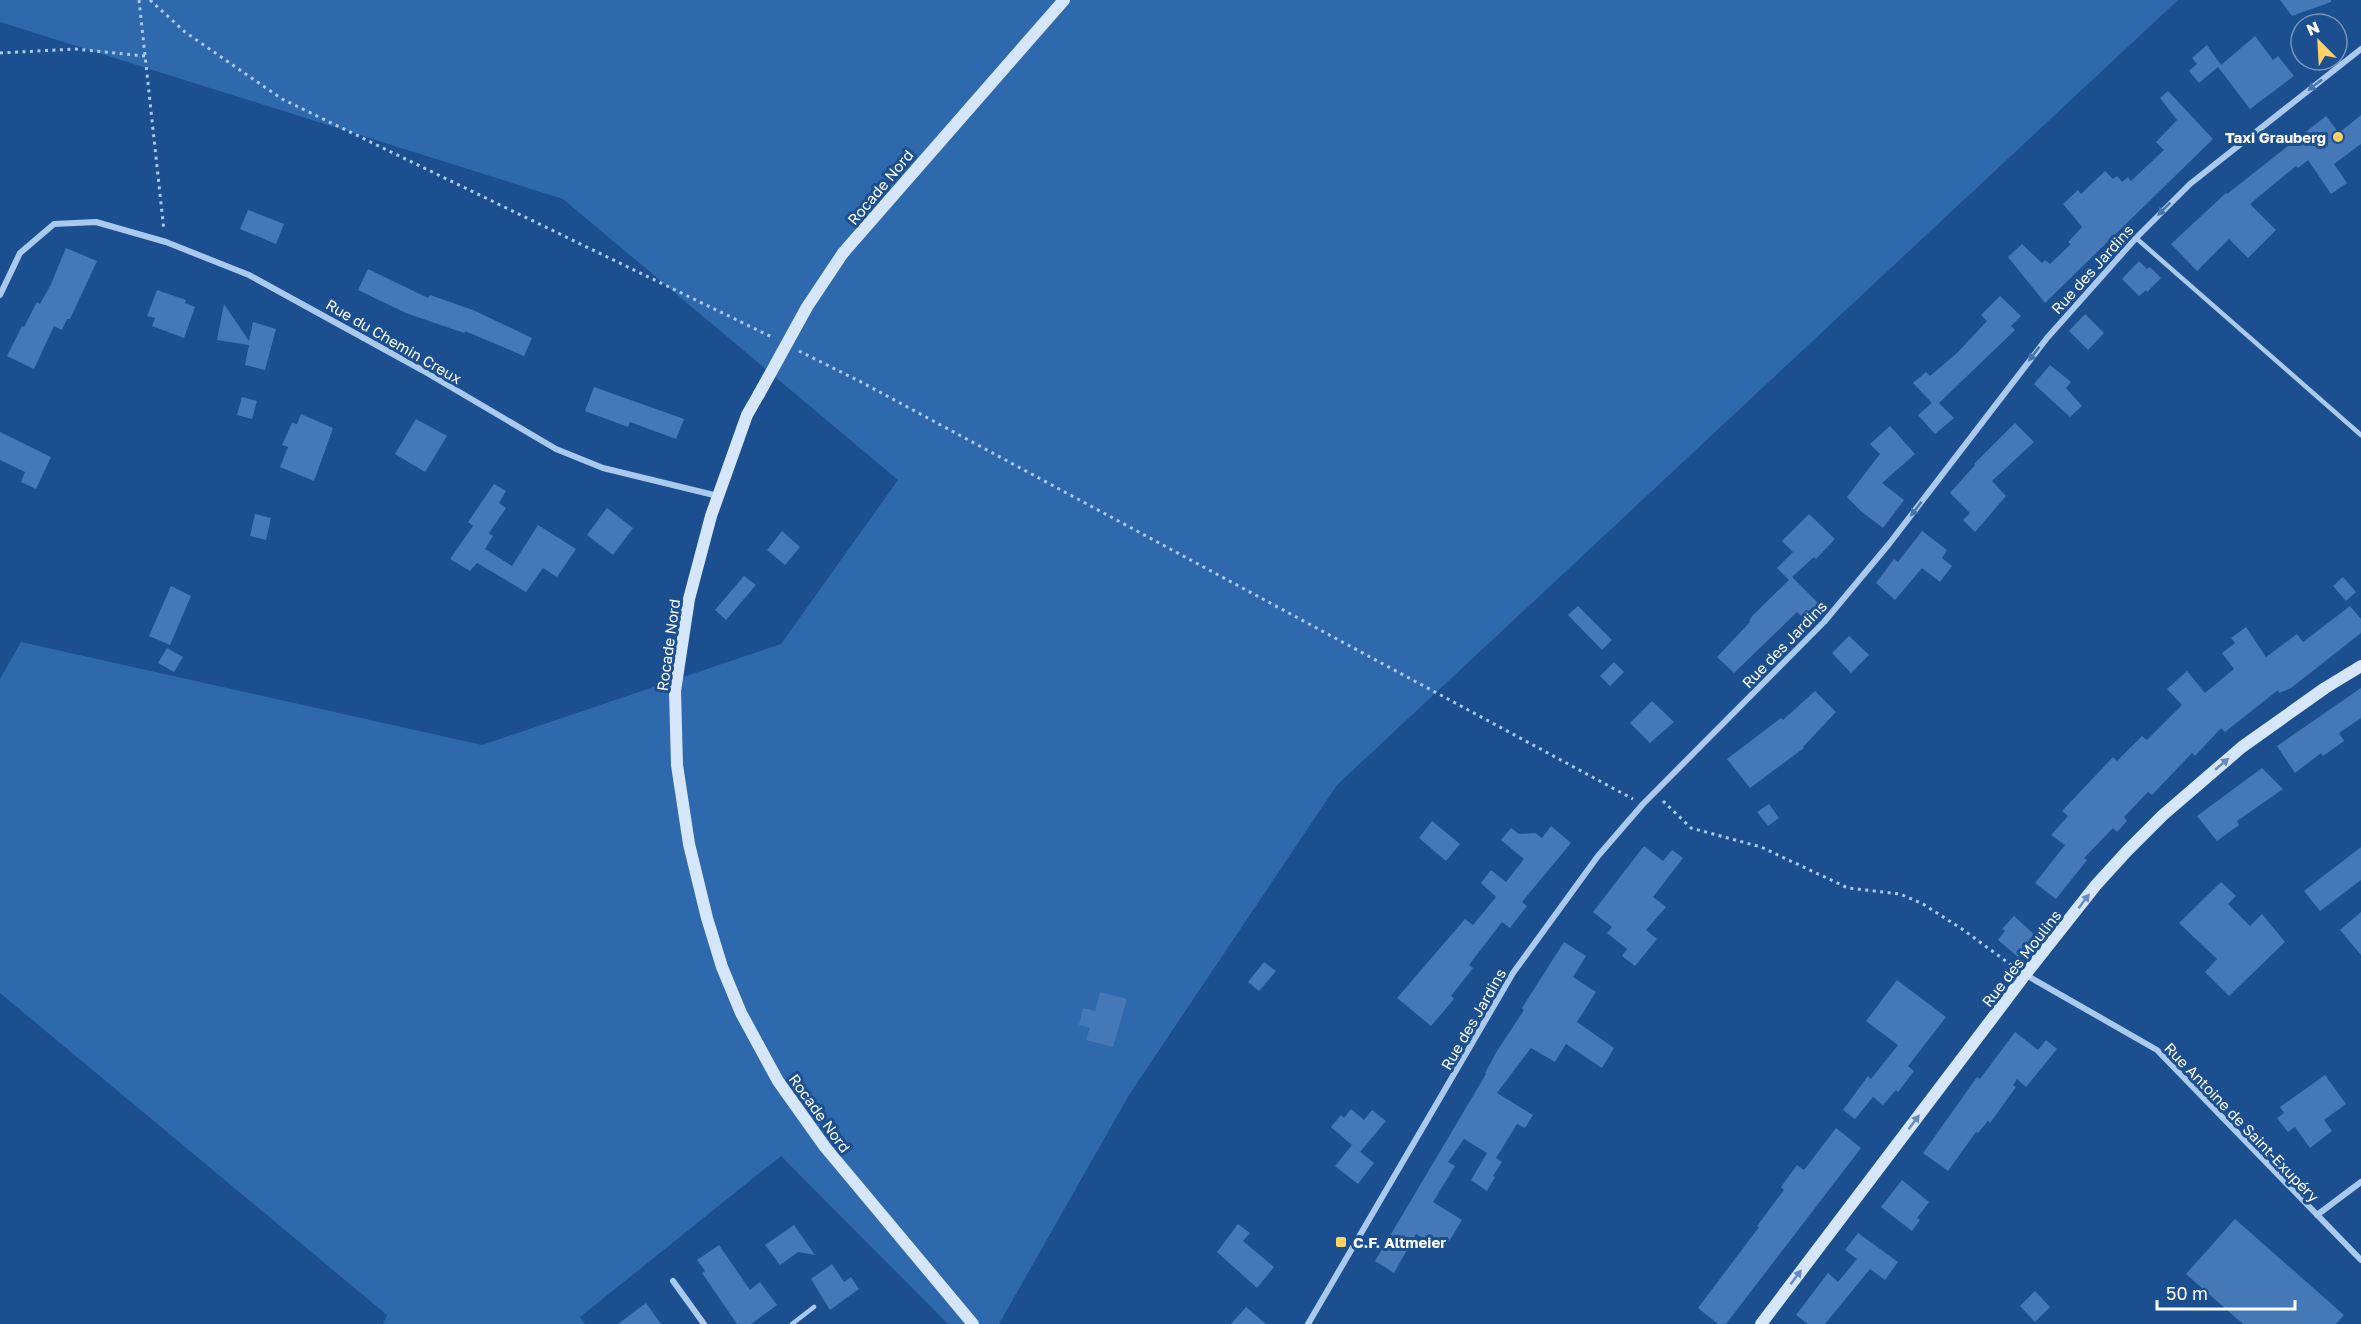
<svg xmlns="http://www.w3.org/2000/svg" width="2361" height="1324" font-family="'Golos Text',sans-serif">
<rect width="100%" height="100%" fill="#1b4f8f"/>
<path fill="#2e69ad" d="M 0,0 L 2178,0 L 1337,785 L 1129,1095 L 999,1324 L 948,1324 L 781,1156 L 580,1317 L 585,1324 L 383,1324 L 387,1315 L 0,993 L 0,679 L 21,642 L 482,745 L 781,644 L 898,480 L 563,199 L 0,22 Z"/>
<g fill="#4478b7">
<path d="M 2280,0 L 2331,0 L 2331,2 L 2292,16 Z"/>
<path d="M 2255,36 L 2273,60 L 2278,56 L 2294,76 L 2250,109 L 2218,67 L 2199,83 L 2189,71 L 2197,64 L 2192,58 L 2207,45 L 2221,65 Z"/>
<path d="M 2168,91 L 2213,139 L 2045,303 L 2008,257 L 2022,244 L 2042,263 L 2045,260 L 2050,264 L 2071,244 L 2068,242 L 2082,227 L 2063,204 L 2078,190 L 2081,194 L 2105,171 L 2113,179 L 2117,176 L 2122,182 L 2128,177 L 2131,181 L 2164,150 L 2156,142 L 2177,120 L 2160,98 Z"/>
<path d="M 2361,115 L 2361,144 L 2334,164 L 2347,183 L 2331,194 L 2308,160 L 2298,168 L 2296,166 L 2250,204 L 2276,230 L 2248,258 L 2229,239 L 2197,271 L 2171,244 L 2226,193 L 2227,194 L 2326,116 L 2339,133 Z"/>
<path d="M 248,210 L 284,224 L 276,244 L 240,229 Z"/>
<path d="M 66,248 L 97,261 L 70,319 L 67,319 L 62,330 L 54,326 L 34,369 L 7,356 L 22,326 L 24,327 L 37,302 L 40,304 L 51,284 Z"/>
<path d="M 2139,261 L 2147,269 L 2150,267 L 2161,278 L 2147,292 L 2146,290 L 2139,296 L 2122,279 Z"/>
<path d="M 368,269 L 428,298 L 430,295 L 473,310 L 532,338 L 524,356 L 465,331 L 464,333 L 406,313 L 358,290 Z"/>
<path d="M 157,290 L 186,300 L 185,303 L 195,307 L 184,338 L 152,326 L 155,318 L 147,316 Z"/>
<path d="M 2000,296 L 2021,316 L 2011,326 L 2015,330 L 1939,403 L 1954,418 L 1935,434 L 1918,415 L 1932,403 L 1913,383 L 1926,372 L 1930,376 L 1957,353 L 1987,321 L 1981,315 Z"/>
<path d="M 224,304 L 249,341 L 253,322 L 276,329 L 265,370 L 245,365 L 249,345 L 217,340 Z"/>
<path d="M 2085,314 L 2104,333 L 2088,350 L 2069,331 Z"/>
<path d="M 2050,365 L 2071,382 L 2066,388 L 2082,406 L 2070,417 L 2034,384 Z"/>
<path d="M 594,387 L 684,419 L 676,439 L 630,422 L 628,427 L 585,411 Z"/>
<path d="M 242,397 L 257,401 L 252,419 L 237,415 Z"/>
<path d="M 301,414 L 333,428 L 314,481 L 280,467 L 288,447 L 282,445 L 292,423 L 297,424 Z"/>
<path d="M 416,419 L 447,436 L 425,472 L 395,454 Z"/>
<path d="M 2015,423 L 2034,442 L 1992,481 L 2006,496 L 1975,532 L 1963,520 L 1970,513 L 1950,493 L 1975,465 L 1974,464 Z"/>
<path d="M 1890,426 L 1915,454 L 1882,483 L 1904,500 L 1883,528 L 1861,511 L 1847,497 L 1880,454 L 1870,444 Z"/>
<path d="M 0,432 L 51,457 L 36,489 L 21,482 L 25,472 L 0,460 Z"/>
<path d="M 494,484 L 506,491 L 499,503 L 506,508 L 489,533 L 493,536 L 485,549 L 512,566 L 538,525 L 576,549 L 557,577 L 543,568 L 526,592 L 477,563 L 470,571 L 450,559 L 473,526 L 468,522 Z"/>
<path d="M 607,508 L 633,528 L 613,555 L 587,535 Z"/>
<path d="M 255,514 L 271,518 L 266,540 L 250,536 Z"/>
<path d="M 1809,514 L 1835,539 L 1816,559 L 1814,557 L 1792,577 L 1820,605 L 1805,620 L 1797,612 L 1734,673 L 1717,657 L 1750,622 L 1749,621 L 1753,615 L 1789,580 L 1777,568 L 1793,552 L 1782,541 Z"/>
<path d="M 782,531 L 800,547 L 785,565 L 767,550 Z"/>
<path d="M 1922,531 L 1947,550 L 1942,558 L 1952,566 L 1940,582 L 1922,568 L 1895,600 L 1876,583 L 1894,559 L 1898,562 Z"/>
<path d="M 744,576 L 756,585 L 726,620 L 715,610 Z"/>
<path d="M 2343,577 L 2356,592 L 2346,601 L 2333,586 Z"/>
<path d="M 171,586 L 191,596 L 170,645 L 149,636 Z"/>
<path d="M 1578,606 L 1612,640 L 1602,650 L 1568,615 Z"/>
<path d="M 2350,606 L 2361,619 L 2361,633 L 2291,688 L 2279,693 L 2278,690 L 2225,732 L 2221,728 L 2195,756 L 2192,753 L 2152,795 L 2148,792 L 2124,817 L 2127,821 L 2117,832 L 2113,828 L 2084,858 L 2087,860 L 2056,899 L 2035,883 L 2065,845 L 2051,835 L 2068,816 L 2062,811 L 2113,757 L 2117,761 L 2142,736 L 2147,740 L 2182,705 L 2167,689 L 2187,671 L 2205,693 L 2234,669 L 2222,653 L 2235,643 L 2231,638 L 2246,627 L 2266,657 L 2297,634 L 2303,642 Z"/>
<path d="M 1849,636 L 1869,655 L 1851,673 L 1832,653 Z"/>
<path d="M 167,648 L 183,657 L 174,672 L 158,663 Z"/>
<path d="M 1614,662 L 1624,672 L 1610,686 L 1600,676 Z"/>
<path d="M 2361,688 L 2361,718 L 2339,733 L 2344,741 L 2323,756 L 2321,753 L 2295,773 L 2277,746 Z"/>
<path d="M 1815,691 L 1836,712 L 1803,747 L 1804,748 L 1750,788 L 1727,759 L 1781,718 L 1783,720 Z"/>
<path d="M 1652,701 L 1674,722 L 1650,743 L 1630,723 Z"/>
<path d="M 2262,768 L 2283,789 L 2237,821 L 2239,825 L 2217,841 L 2197,816 Z"/>
<path d="M 1769,804 L 1779,818 L 1768,826 L 1757,812 Z"/>
<path d="M 1432,821 L 1460,844 L 1446,861 L 1419,838 Z"/>
<path d="M 1551,826 L 1571,843 L 1522,902 L 1527,906 L 1510,928 L 1502,922 L 1469,965 L 1473,968 L 1451,996 L 1454,999 L 1431,1026 L 1397,998 L 1465,919 L 1473,925 L 1496,897 L 1481,883 L 1491,870 L 1506,882 L 1524,859 L 1501,840 L 1511,828 L 1519,834 L 1535,833 L 1542,838 Z"/>
<path d="M 1644,846 L 1663,861 L 1672,850 L 1683,858 L 1653,897 L 1666,907 L 1646,930 L 1657,939 L 1635,966 L 1622,956 L 1627,949 L 1607,933 L 1612,927 L 1593,912 Z"/>
<path d="M 2361,847 L 2361,880 L 2320,911 L 2304,891 Z"/>
<path d="M 2221,882 L 2236,896 L 2228,904 L 2250,926 L 2262,914 L 2285,942 L 2229,996 L 2205,972 L 2217,959 L 2179,923 Z"/>
<path d="M 2361,912 L 2361,955 L 2340,930 Z"/>
<path d="M 2014,916 L 2036,936 L 2018,957 L 1998,940 L 2005,931 L 2002,929 Z"/>
<path d="M 1564,942 L 1586,956 L 1573,977 L 1596,992 L 1577,1022 L 1614,1048 L 1602,1068 L 1566,1044 L 1555,1062 L 1531,1048 L 1497,1093 L 1533,1115 L 1525,1128 L 1517,1124 L 1496,1158 L 1502,1162 L 1493,1176 L 1495,1177 L 1487,1191 L 1471,1180 L 1487,1153 L 1464,1139 L 1448,1162 L 1455,1166 L 1433,1202 L 1462,1220 L 1444,1250 L 1416,1234 L 1394,1273 L 1375,1261 L 1486,1074 L 1485,1073 L 1497,1051 L 1524,1010 L 1522,1008 Z"/>
<path d="M 1264,962 L 1276,971 L 1259,991 L 1248,982 Z"/>
<path d="M 1897,980 L 1946,1017 L 1908,1066 L 1914,1071 L 1898,1092 L 1896,1090 L 1883,1105 L 1873,1097 L 1855,1119 L 1843,1110 L 1868,1076 L 1871,1079 L 1898,1045 L 1866,1021 Z"/>
<path d="M 1100,992 L 1127,999 L 1113,1047 L 1086,1040 L 1090,1028 L 1079,1025 L 1083,1008 L 1095,1011 Z"/>
<path d="M 2015,1032 L 2038,1050 L 2046,1040 L 2057,1049 L 2026,1087 L 2017,1079 L 2013,1085 L 2016,1087 L 1990,1123 L 1988,1121 L 1978,1133 L 1976,1132 L 1948,1171 L 1923,1153 L 1977,1077 L 1980,1079 Z"/>
<path d="M 2325,1075 L 2346,1104 L 2324,1120 L 2332,1131 L 2310,1148 L 2295,1127 L 2288,1132 L 2277,1118 L 2284,1113 L 2280,1107 Z"/>
<path d="M 1351,1109 L 1364,1120 L 1372,1110 L 1386,1121 L 1360,1152 L 1331,1127 L 1341,1115 L 1344,1118 Z"/>
<path d="M 1836,1128 L 1861,1148 L 1726,1324 L 1718,1324 L 1698,1308 L 1759,1227 L 1757,1226 L 1784,1190 L 1781,1187 L 1797,1165 L 1804,1170 Z"/>
<path d="M 1352,1145 L 1374,1163 L 1358,1184 L 1335,1166 Z"/>
<path d="M 1902,1180 L 1929,1202 L 1917,1218 L 1920,1220 L 1912,1231 L 1881,1207 Z"/>
<path d="M 2235,1219 L 2344,1315 L 2336,1324 L 2243,1324 L 2186,1274 Z"/>
<path d="M 1238,1224 L 1250,1233 L 1243,1241 L 1274,1267 L 1257,1288 L 1217,1252 Z"/>
<path d="M 794,1225 L 815,1255 L 798,1252 L 780,1265 L 765,1245 Z"/>
<path d="M 1858,1233 L 1898,1262 L 1885,1280 L 1870,1269 L 1825,1324 L 1808,1324 L 1796,1315 L 1828,1273 L 1838,1282 L 1857,1259 L 1845,1250 Z"/>
<path d="M 719,1245 L 750,1290 L 760,1282 L 777,1305 L 751,1324 L 737,1324 L 702,1273 L 705,1271 L 697,1260 Z"/>
<path d="M 832,1264 L 844,1282 L 851,1277 L 859,1289 L 830,1310 L 811,1279 Z"/>
<path d="M 2035,1291 L 2050,1307 L 2035,1322 L 2020,1306 Z"/>
<path d="M 646,1303 L 661,1324 L 618,1324 Z"/>
<path d="M 1246,1307 L 1266,1324 L 1231,1324 Z"/>
</g>
<g fill="none" stroke-linecap="round" stroke-linejoin="round">
<g stroke="#a9c9ee" stroke-width="3" stroke-dasharray="3 4.5" stroke-linecap="butt">
<path d="M 139,0 L 164,231"/>
<path d="M 150,0 L 185,32 L 282,99 L 774,338"/>
<path d="M 0,53 L 75,49 L 145,56"/>
<path d="M 799,351 L 863,383 L 1633,799"/>
<path d="M 1663,801 L 1691,828 L 1761,847 L 1848,888 L 1900,894 L 1923,904 L 1962,929 L 2014,967"/>
</g>
<g stroke="#a9c9ee" stroke-width="4.5">
<path d="M 2136,238 L 2361,435"/>
<path d="M 792,1324 L 814,1307"/>
</g>
<g stroke="#a9c9ee" stroke-width="6">
<path d="M 0,295 L 20,253 L 54,224 L 96,222 L 166,242 L 249,275 L 422,370 L 556,449 L 603,468 L 718,496"/>
<path d="M 2026,975 L 2157,1050 L 2361,1260"/>
<path d="M 2317,1215 L 2361,1182"/>
<path d="M 673,1281 L 704,1324"/>
<path d="M 1308,1324 L 1513,973 L 1598,856 L 1643,804 L 1824,622 L 1889,544 L 2047,338 L 2136,238 L 2190,184 L 2361,49"/>
</g>
<g stroke="#d6e6fa" stroke-width="12">
<path d="M 843,253 L 1064,0"/>
<path d="M 759,394 L 747,415 L 711,516 L 689,599 L 675,691 L 677,765 L 689,844 L 707,918 L 722,967 L 741,1013 L 778,1081 L 825,1147 L 973,1324"/>
<path d="M 1761,1324 L 2025,975 L 2096,885 L 2127,851 L 2163,815 L 2242,747 L 2325,688 L 2361,666"/>
</g>
<path stroke="#d6e6fa" stroke-width="12" d="M 759,394 L 807,307 L 843,253"/>
</g>
<defs><path id="oneway-solid" d="M-6-.8H1V-3.2L6.5 0L1 3.2V.8H-6Z" transform="scale(1.5)"/></defs>
<g fill="#4674ac">
<use href="#oneway-solid" transform="translate(2315 85) rotate(142)"/>
<use href="#oneway-solid" transform="translate(2164 209) rotate(135)"/>
<use href="#oneway-solid" transform="translate(2034 354) rotate(127)"/>
<use href="#oneway-solid" transform="translate(1916 509) rotate(127)"/>
</g>
<g fill="#668bba">
<use href="#oneway-solid" transform="translate(2222 764) rotate(-40)"/>
<use href="#oneway-solid" transform="translate(2084 901) rotate(-53)"/>
<use href="#oneway-solid" transform="translate(1914 1122) rotate(-53)"/>
<use href="#oneway-solid" transform="translate(1796 1277) rotate(-53)"/>
</g>
<g fill="#ffd166" stroke="#1b4f8f" stroke-width="2">
<circle cx="2338" cy="137" r="6"/>
<rect x="1335" y="1236" width="12" height="12" rx="3"/>
</g>
<g text-anchor="middle" dominant-baseline="central" stroke-width="6" stroke-linejoin="round" paint-order="stroke">
<g font-size="15" font-weight="bold" fill="#fff" stroke="#1b4f8f" text-anchor="end">
<text x="2326" y="137">Taxi Grauberg</text>
<text x="1353" y="1242" text-anchor="start">C.F. Altmeier</text>
</g>
<g font-size="15" fill="#fff" stroke="#1b4f8f">
<text transform="translate(880 187) rotate(-50)">Rocade Nord</text>
<text transform="translate(2092 269) rotate(-48)">Rue des Jardins</text>
<text transform="translate(394 341) rotate(30)">Rue du Chemin Creux</text>
<text transform="translate(1784 644) rotate(-46)">Rue des Jardins</text>
<text transform="translate(668 645) rotate(-82)">Rocade Nord</text>
<text transform="translate(2021 958) rotate(-52)">Rue des Moulins</text>
<text transform="translate(1473 1019) rotate(-60)">Rue des Jardins</text>
<text transform="translate(820 1113) rotate(54)">Rocade Nord</text>
<text transform="translate(2242 1122) rotate(46)">Rue Antoine de Saint-Exupéry</text>
</g>
</g>
<g transform="translate(2319 42) rotate(336)"><circle r="28" fill="#1b4f8f" stroke="#7695bc" stroke-width="1.5"/>
<path d="M0-4.5L10 22L0 15L-10 22Z" fill="#ffd166"/>
<text y="-9" font-size="16" font-weight="bold" text-anchor="middle" fill="#ffffff">N</text>
</g>
<path d="M2157 1300v9h138v-9" fill="none" stroke="#ffffff" stroke-width="3"/>
<text x="2166" y="1300" font-size="18" fill="#ffffff" stroke="#1b4f8f" stroke-width="4.5" paint-order="stroke">50 m</text>
</svg>
